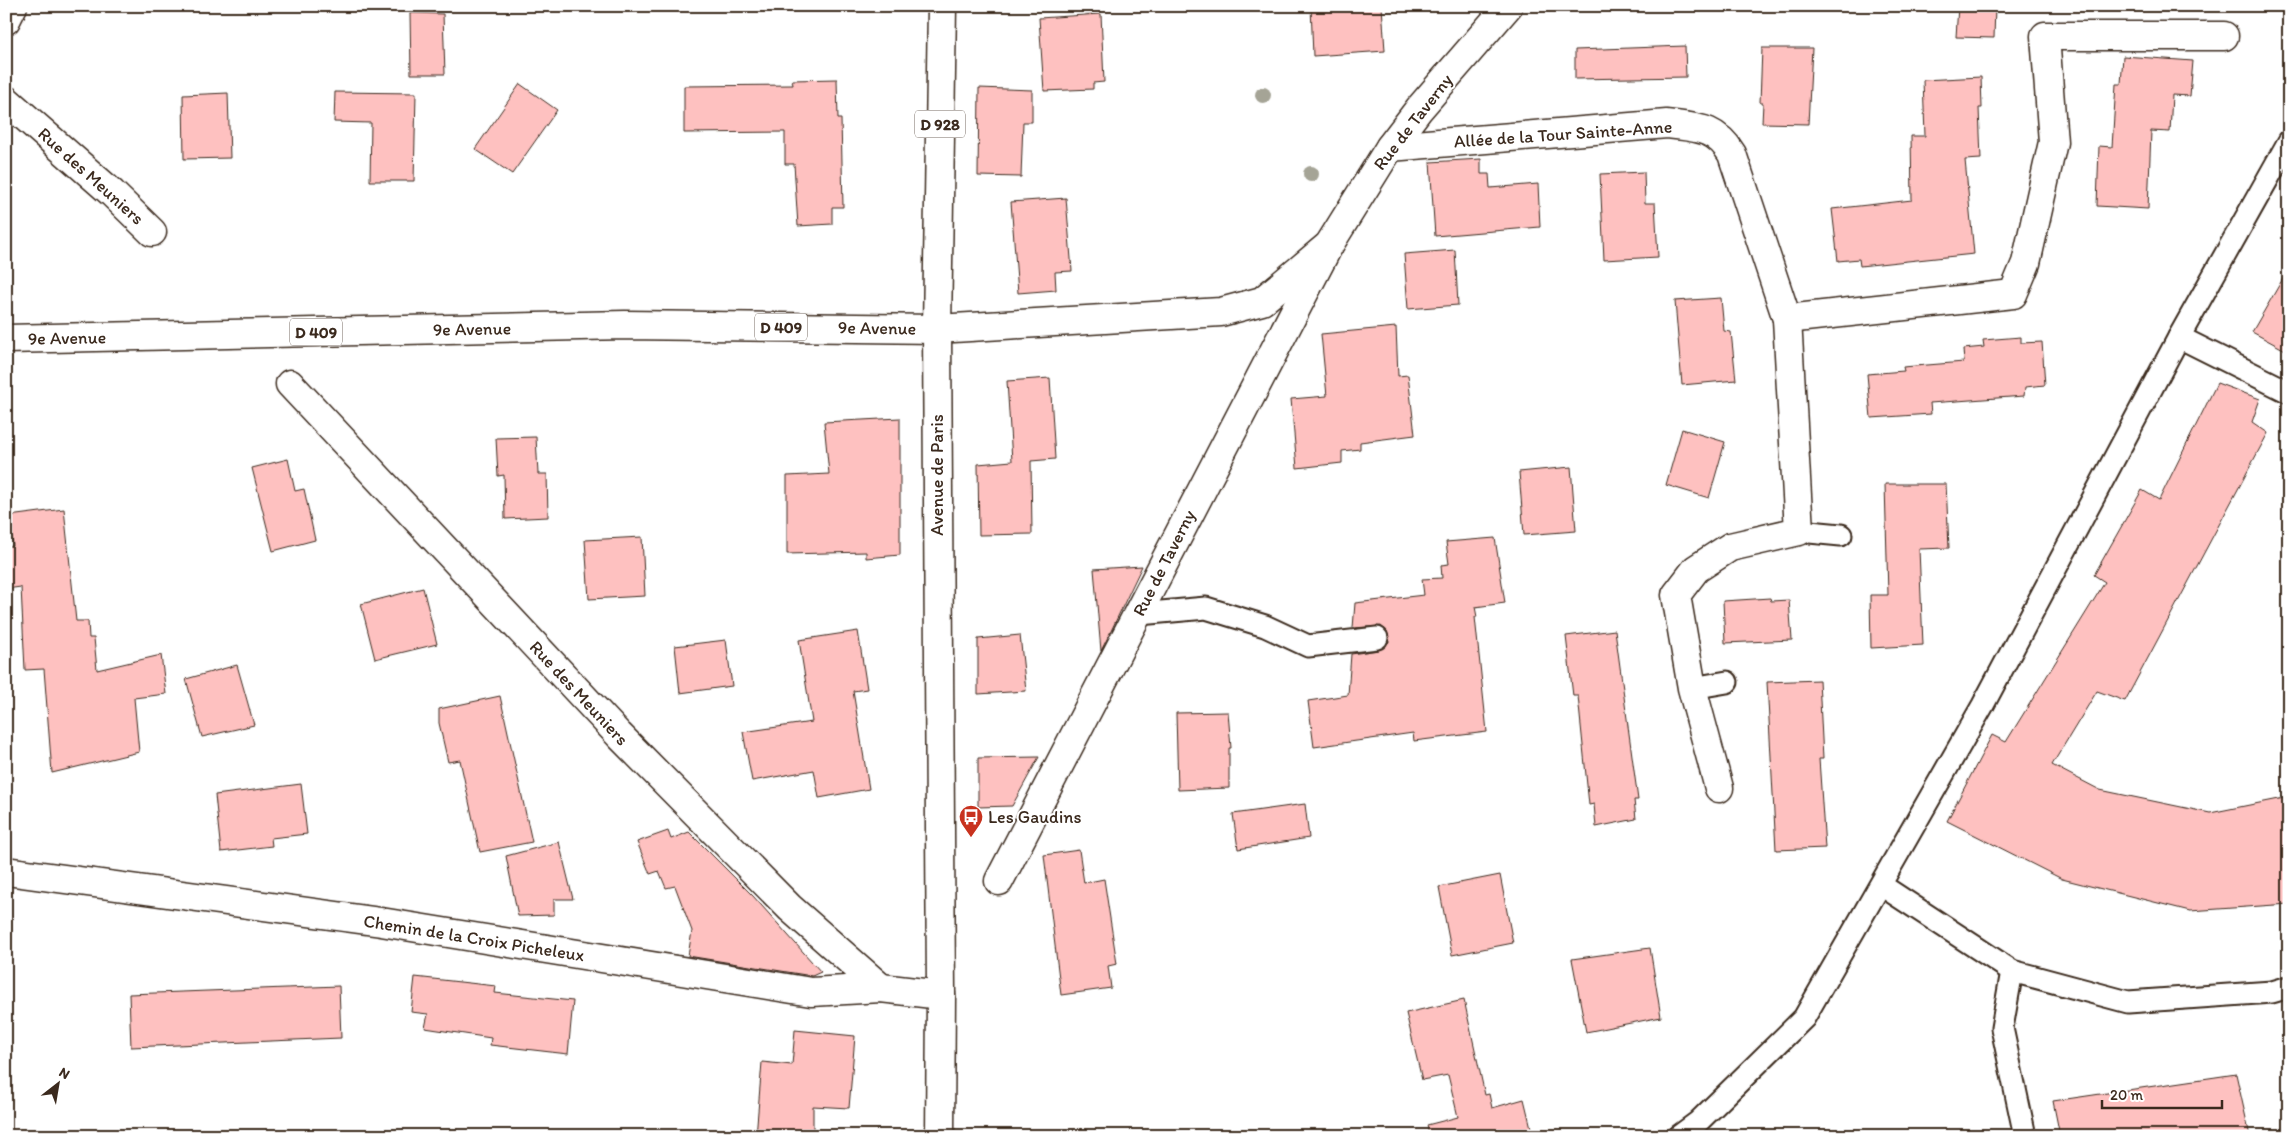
<svg xmlns="http://www.w3.org/2000/svg" width="2295" height="1142" font-family="Itim,sans-serif">
<rect width="100%" height="100%" fill="#fff"/>
<filter id="ink" filterUnits="userSpaceOnUse"><feTurbulence type="fractalNoise" baseFrequency=".02" numOctaves="2"/><feDisplacementMap in="SourceGraphic" scale="10" xChannelSelector="R" yChannelSelector="G"/><feConvolveMatrix kernelMatrix="1 2 1 2 8 2 1 2 1" color-interpolation-filters="sRGB"/></filter>
<g filter="url(#ink)">
<g fill="#fec1c0" stroke="#3b2a1e">
<path d="M 1311,6 L 1382,6 L 1385,51 L 1313,56 Z"/>
<path d="M 1958,6 L 1995,6 L 1994,38 L 1956,37 Z"/>
<path d="M 410,13 L 443,14 L 445,74 L 411,74 Z"/>
<path d="M 1101,14 L 1104,82 L 1093,83 L 1093,89 L 1044,91 L 1039,18 Z"/>
<path d="M 1685,46 L 1686,77 L 1575,79 L 1575,50 Z"/>
<path d="M 1762,48 L 1812,48 L 1808,124 L 1762,123 L 1763,103 L 1760,103 Z"/>
<path d="M 2123,56 L 2193,61 L 2190,96 L 2172,95 L 2170,132 L 2151,131 L 2148,209 L 2097,206 L 2099,146 L 2112,147 L 2116,84 L 2121,84 Z"/>
<path d="M 1981,77 L 1982,108 L 1979,108 L 1981,159 L 1965,160 L 1974,254 L 1860,266 L 1859,259 L 1838,261 L 1832,209 L 1912,200 L 1911,136 L 1925,136 L 1923,80 Z"/>
<path d="M 837,79 L 838,119 L 841,119 L 843,207 L 832,207 L 832,224 L 798,226 L 794,164 L 785,164 L 785,132 L 684,133 L 684,86 L 793,85 L 792,80 Z"/>
<path d="M 520,84 L 557,110 L 512,174 L 475,149 Z"/>
<path d="M 979,88 L 1032,90 L 1032,122 L 1023,122 L 1021,177 L 978,176 Z"/>
<path d="M 335,92 L 416,93 L 414,181 L 370,181 L 371,123 L 334,122 Z"/>
<path d="M 228,93 L 230,158 L 184,159 L 183,95 Z"/>
<path d="M 1481,159 L 1481,174 L 1489,174 L 1490,188 L 1538,184 L 1540,227 L 1435,236 L 1430,162 Z"/>
<path d="M 1644,172 L 1645,203 L 1655,203 L 1658,257 L 1604,260 L 1600,174 Z"/>
<path d="M 1066,198 L 1072,271 L 1055,272 L 1056,290 L 1018,293 L 1011,202 Z"/>
<path d="M 1455,250 L 1458,305 L 1408,309 L 1404,254 Z"/>
<path d="M 2289,268 L 2289,352 L 2252,332 Z"/>
<path d="M 1721,298 L 1724,331 L 1731,332 L 1736,380 L 1682,385 L 1675,301 Z"/>
<path d="M 1396,327 L 1398,376 L 1408,375 L 1415,435 L 1360,442 L 1360,449 L 1342,451 L 1342,463 L 1297,468 L 1291,399 L 1327,396 L 1321,334 Z"/>
<path d="M 2021,337 L 2021,343 L 2042,342 L 2045,385 L 2025,387 L 2024,396 L 1930,403 L 1931,414 L 1871,418 L 1867,374 L 1904,371 L 1903,367 L 1964,362 L 1963,349 L 1984,347 L 1983,340 Z"/>
<path d="M 1050,378 L 1055,459 L 1031,461 L 1032,534 L 979,535 L 978,464 L 1012,461 L 1007,381 Z"/>
<path d="M 2217,383 L 2260,399 L 2252,422 L 2268,433 L 2125,701 L 2097,691 L 2052,765 L 2100,790 L 2210,813 L 2289,797 L 2289,904 L 2190,911 L 2062,879 L 1947,821 L 1992,735 L 2006,742 L 2105,582 L 2094,575 L 2142,490 L 2159,500 Z"/>
<path d="M 900,418 L 900,555 L 866,558 L 866,552 L 787,554 L 787,476 L 829,474 L 824,422 Z"/>
<path d="M 1682,429 L 1725,442 L 1709,498 L 1666,485 Z"/>
<path d="M 536,437 L 538,474 L 547,474 L 548,517 L 505,519 L 504,475 L 498,476 L 496,438 Z"/>
<path d="M 288,459 L 295,491 L 304,489 L 315,540 L 273,551 L 252,468 Z"/>
<path d="M 1571,467 L 1576,531 L 1524,535 L 1519,472 Z"/>
<path d="M 1885,484 L 1946,484 L 1949,548 L 1919,549 L 1923,645 L 1871,648 L 1870,595 L 1888,595 Z"/>
<path d="M 64,509 L 76,621 L 88,621 L 89,638 L 94,638 L 97,670 L 161,655 L 166,694 L 134,698 L 139,752 L 52,773 L 44,669 L 25,670 L 21,587 L 6,589 L 6,547 L 13,546 L 9,516 Z"/>
<path d="M 642,537 L 645,596 L 589,599 L 585,540 Z"/>
<path d="M 1495,538 L 1505,603 L 1475,607 L 1477,617 L 1475,617 L 1487,732 L 1414,741 L 1413,733 L 1314,747 L 1308,701 L 1348,695 L 1351,654 L 1379,650 L 1389,642 L 1387,631 L 1381,626 L 1353,628 L 1355,603 L 1424,595 L 1422,579 L 1442,578 L 1441,565 L 1449,564 L 1446,542 Z"/>
<path d="M 1142,566 L 1111,631 L 1101,651 L 1094,569 Z"/>
<path d="M 423,588 L 437,644 L 375,659 L 361,604 Z"/>
<path d="M 1770,598 L 1771,601 L 1789,600 L 1792,640 L 1725,643 L 1723,601 Z"/>
<path d="M 1615,630 L 1638,800 L 1634,800 L 1636,819 L 1596,827 L 1594,804 L 1589,805 L 1578,696 L 1573,696 L 1566,636 Z"/>
<path d="M 858,631 L 867,689 L 853,691 L 869,789 L 819,798 L 814,770 L 752,781 L 743,732 L 812,722 L 799,640 Z"/>
<path d="M 1020,635 L 1026,691 L 978,694 L 978,639 Z"/>
<path d="M 726,640 L 732,686 L 680,693 L 675,646 Z"/>
<path d="M 237,665 L 254,725 L 202,737 L 186,679 Z"/>
<path d="M 1819,680 L 1823,759 L 1819,759 L 1825,848 L 1776,850 L 1767,682 Z"/>
<path d="M 500,696 L 532,842 L 480,852 L 460,760 L 448,762 L 439,723 L 439,709 Z"/>
<path d="M 1228,712 L 1231,748 L 1229,748 L 1229,788 L 1178,790 L 1176,713 Z"/>
<path d="M 1039,757 L 1012,806 L 978,807 L 978,758 Z"/>
<path d="M 301,784 L 307,834 L 271,838 L 272,846 L 221,852 L 215,795 Z"/>
<path d="M 1305,804 L 1309,838 L 1238,849 L 1233,814 Z"/>
<path d="M 668,831 L 671,839 L 689,832 L 753,896 L 821,972 L 812,976 L 688,956 L 692,931 L 675,886 L 666,888 L 659,871 L 650,874 L 637,842 Z"/>
<path d="M 559,842 L 573,899 L 554,899 L 554,915 L 518,916 L 506,856 Z"/>
<path d="M 1079,850 L 1084,883 L 1104,879 L 1117,964 L 1108,966 L 1111,988 L 1061,995 L 1044,855 Z"/>
<path d="M 1500,875 L 1513,943 L 1452,955 L 1439,887 Z"/>
<path d="M 1650,948 L 1661,1017 L 1586,1032 L 1572,959 Z"/>
<path d="M 415,977 L 496,986 L 495,993 L 573,1001 L 568,1054 L 490,1045 L 491,1038 L 425,1028 L 428,1014 L 411,1012 Z"/>
<path d="M 339,986 L 341,1038 L 131,1047 L 129,994 Z"/>
<path d="M 1464,1000 L 1485,1095 L 1489,1094 L 1492,1108 L 1524,1099 L 1533,1136 L 1429,1136 L 1427,1125 L 1458,1117 L 1448,1075 L 1422,1080 L 1406,1013 Z"/>
<path d="M 795,1030 L 855,1036 L 849,1108 L 813,1106 L 813,1136 L 756,1136 L 762,1062 L 792,1065 Z"/>
<path d="M 2236,1074 L 2250,1136 L 2060,1136 L 2053,1101 Z"/>
</g>
<g fill="none" stroke-linecap="round" stroke-linejoin="round">
<defs>
<g id="service">
<path d="M 2179,337 L 2289,392"/>
<path d="M 1799,531 L 1841,535"/>
<path d="M 1139,614 L 1206,608 L 1265,626 L 1308,646 L 1377,638"/>
<path d="M 1692,688 L 1727,682"/>
<path d="M 1881,885 L 2012,971 L 2128,1002 L 2272,992 L 2289,987"/>
<path d="M 2012,971 L 2002,1028 L 2025,1136"/>
<path d="M 1679,1136 L 1698,1122 L 1804,1018 L 1983,705 L 2179,337 L 2289,141"/>
</g>
<g id="minor">
<path d="M 6,20 L 13,6"/>
<path d="M 6,100 L 112,193 L 152,232"/>
<path d="M 1390,147 L 1667,124 C 1696,128 1715,126 1732,154 L 1787,319 L 1799,531 L 1730,547 L 1696,569 L 1676,595 L 1692,688 L 1719,788"/>
<path d="M 1787,319 L 2013,294 L 2026,263 L 2053,142 L 2045,36 L 2224,36"/>
<path d="M 937,329 L 1221,312 L 1262,301 L 1329,245 L 1390,147 L 1419,109 L 1508,6"/>
<path d="M 290,384 L 619,735 L 790,908 L 881,988"/>
<path d="M 6,871 L 381,922 L 811,992 L 881,988 L 941,995"/>
<path d="M 999,881 L 1329,245"/>
</g>
<path id="tertiary" d="M 937,329 L 941,995 L 940,1136"/>
<path id="primary" d="M 6,339 L 625,325 L 937,329 L 942,6"/>
</defs>
<use href="#service" stroke="#3b2a1e" stroke-width="25"/>
<use href="#minor" stroke="#3b2a1e" stroke-width="31"/>
<use href="#tertiary" stroke="#3b2a1e" stroke-width="31"/>
<use href="#primary" stroke="#3b2a1e" stroke-width="31"/>
<use href="#service" stroke="#fff" stroke-width="21"/>
<use href="#minor" stroke="#fff" stroke-width="28"/>
<use href="#tertiary" stroke="#fff" stroke-width="28"/>
<use href="#primary" stroke="#fff" stroke-width="28"/>
</g>
<g fill="#a5a496">
<circle cx="1263" cy="95" r="8"/>
<circle cx="1311" cy="174" r="8"/>
</g>
</g>
<defs>
<symbol id="bus-pin" viewBox="-11 -11 22 30"><path d="M0 17L-7.5 6A9.5 9.5 0 1 1 7.5 6Z" fill="#c8321e" stroke="#fff"/><path d="M-5-6H5V4H4V6H2V4H-2V6H-4V4H-5ZM-3.5-4V0h7V-4ZM-3.5 1.2v1.5H-2V1.2ZM2 1.2v1.5H3.5V1.2Z" fill="#fff"/></symbol>
</defs>
<g fill-rule="evenodd">
<use href="#bus-pin" x="957" y="803" width="28" height="38"/>
</g>
<g text-anchor="middle" dominant-baseline="central" stroke-width="4" stroke-linejoin="round" paint-order="stroke">
<g fill="#fff" stroke="#766a62" stroke-width="1">
<rect x="915" y="110.5" width="50" height="27" rx="4"/>
<rect x="755" y="313.5" width="52" height="27" rx="4"/>
<rect x="290" y="318.5" width="52" height="27" rx="4"/>
</g>
<g font-size="16" font-weight="bold" fill="#3b2a1e">
<text x="940" y="124">D 928</text>
<text x="781" y="327">D 409</text>
<text x="316" y="332">D 409</text>
</g>
<g font-size="18" fill="#3b2a1e" stroke="#fff">
<text transform="translate(1413 122) rotate(-52)">Rue de Taverny</text>
<text transform="translate(1563 134) rotate(-4)">Allée de la Tour Sainte-Anne</text>
<text transform="translate(91 176) rotate(42)">Rue des Meuniers</text>
<text transform="translate(877 328) rotate(1)">9e Avenue</text>
<text transform="translate(472 329) rotate(-1)">9e Avenue</text>
<text transform="translate(67 338) rotate(-1)">9e Avenue</text>
<text transform="translate(937 475) rotate(-90)">Avenue de Paris</text>
<text transform="translate(1164 563) rotate(-63)">Rue de Taverny</text>
<text transform="translate(579 693) rotate(47)">Rue des Meuniers</text>
<text transform="translate(474 938) rotate(9)">Chemin de la Croix Picheleux</text>
</g>
<g font-size="18" fill="#3b2a1e" stroke="#fff" text-anchor="start">
<text x="988" y="817">Les Gaudins</text>
</g>
</g>
<rect width="2295" height="1142" fill="none" stroke="#fff" stroke-width="25"/>
<rect x="12" y="12" width="2270" height="1117" fill="none" stroke="#3b2a1e" stroke-width="2" filter="url(#ink)"/>
<g transform="translate(58 1084) rotate(31)" stroke="#ffffff" stroke-width="4" paint-order="stroke">
<path d="M0-4L9 19L0 12L-9 19Z" fill="#3b2a1e"/>
<text y="-8" font-size="14" font-weight="bold" text-anchor="middle" fill="#3b2a1e">N</text>
</g>
<path d="M2102 1100v8h120v-8" fill="none" stroke="#3b2a1e" stroke-width="2.5"/>
<text x="2110" y="1100" font-size="15" fill="#3b2a1e" stroke="#ffffff" stroke-width="4" paint-order="stroke">20 m</text>
</svg>
